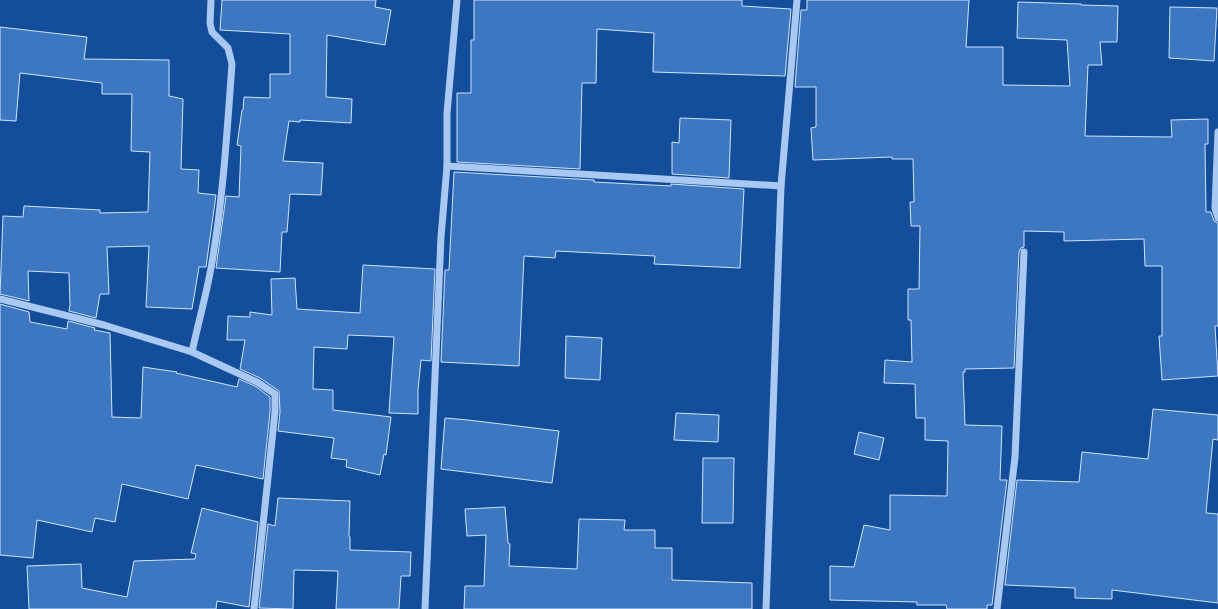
<svg xmlns="http://www.w3.org/2000/svg" width="1218" height="609" font-family="'Space Grotesk',sans-serif">
<rect width="100%" height="100%" fill="#144d9a"/>
<g fill="#3d77c1" stroke="#d1e4fd">
<path d="M 222,0 L 376,0 L 375,7 L 391,10 L 385,45 L 327,35 L 326,97 L 352,99 L 351,123 L 300,120 L 300,122 L 289,121 L 283,161 L 323,163 L 321,195 L 290,194 L 287,232 L 282,232 L 280,272 L 216,268 L 226,196 L 239,197 L 241,146 L 237,145 L 242,110 L 243,110 L 244,97 L 270,98 L 270,74 L 290,74 L 290,34 L 220,30 Z"/>
<path d="M 474,0 L 742,0 L 742,6 L 791,9 L 785,76 L 653,72 L 654,33 L 597,29 L 596,83 L 582,83 L 580,169 L 457,162 L 457,93 L 471,93 L 471,40 L 474,40 Z"/>
<path d="M 807,0 L 969,0 L 966,47 L 1003,47 L 1003,85 L 1070,86 L 1067,40 L 1017,38 L 1018,2 L 1081,4 L 1081,5 L 1118,6 L 1117,42 L 1100,42 L 1102,65 L 1088,65 L 1085,136 L 1172,137 L 1171,120 L 1208,119 L 1208,144 L 1205,144 L 1206,212 L 1211,212 L 1214,221 L 1218,223 L 1218,326 L 1215,326 L 1218,376 L 1162,380 L 1159,336 L 1162,336 L 1162,266 L 1145,266 L 1144,239 L 1064,241 L 1064,232 L 1024,231 L 1024,247 L 1021,248 L 1019,252 L 1014,368 L 965,369 L 965,372 L 963,372 L 965,425 L 1002,426 L 1000,480 L 1007,480 L 992,605 L 987,605 L 987,609 L 947,609 L 946,605 L 917,605 L 917,602 L 830,600 L 830,566 L 854,567 L 864,525 L 890,530 L 890,495 L 947,496 L 948,441 L 925,440 L 925,418 L 916,418 L 915,384 L 884,383 L 885,360 L 912,362 L 911,320 L 908,320 L 908,289 L 919,289 L 920,226 L 911,226 L 910,202 L 914,202 L 913,159 L 892,159 L 892,157 L 813,160 L 811,128 L 816,127 L 816,87 L 795,87 L 801,10 L 807,10 Z"/>
<path d="M 1170,7 L 1217,8 L 1214,61 L 1169,58 Z"/>
<path d="M 0,27 L 87,37 L 84,59 L 169,60 L 169,96 L 183,99 L 181,169 L 199,170 L 198,193 L 216,195 L 206,267 L 199,267 L 192,309 L 146,307 L 149,246 L 107,247 L 109,294 L 100,294 L 96,318 L 69,311 L 70,305 L 69,273 L 28,271 L 29,301 L 0,294 L 3,216 L 23,217 L 24,206 L 100,210 L 100,213 L 148,212 L 150,152 L 131,151 L 132,94 L 102,94 L 102,83 L 20,73 L 16,121 L 0,120 Z"/>
<path d="M 680,118 L 731,120 L 729,178 L 672,174 L 672,142 L 679,143 Z"/>
<path d="M 454,172 L 594,180 L 594,182 L 671,186 L 671,184 L 744,189 L 740,268 L 654,264 L 655,256 L 556,251 L 555,258 L 524,256 L 519,366 L 441,362 L 445,270 L 449,270 Z"/>
<path d="M 363,265 L 435,269 L 431,361 L 421,360 L 418,390 L 418,414 L 389,413 L 394,337 L 348,335 L 347,349 L 314,347 L 313,389 L 333,390 L 333,410 L 391,417 L 386,455 L 384,454 L 380,475 L 346,467 L 347,460 L 331,458 L 334,438 L 278,431 L 280,412 L 279,391 L 260,378 L 240,369 L 245,340 L 227,340 L 228,316 L 250,317 L 250,312 L 272,315 L 271,279 L 295,278 L 297,309 L 360,313 Z"/>
<path d="M 0,304 L 29,312 L 30,322 L 67,329 L 68,321 L 95,328 L 94,330 L 110,333 L 112,417 L 141,418 L 143,367 L 177,372 L 176,373 L 237,387 L 239,379 L 255,386 L 270,397 L 270,412 L 263,479 L 196,465 L 188,499 L 122,484 L 115,522 L 95,518 L 92,532 L 37,520 L 33,558 L 0,555 Z"/>
<path d="M 566,336 L 602,338 L 600,380 L 565,378 Z"/>
<path d="M 1153,409 L 1218,415 L 1218,440 L 1213,439 L 1206,513 L 1218,514 L 1218,603 L 1112,590 L 1112,599 L 1075,598 L 1075,588 L 1005,585 L 1017,480 L 1079,482 L 1082,452 L 1148,459 Z"/>
<path d="M 676,413 L 719,415 L 718,442 L 674,440 Z"/>
<path d="M 445,418 L 468,420 L 559,431 L 552,483 L 441,469 Z"/>
<path d="M 859,432 L 884,438 L 879,460 L 854,454 Z"/>
<path d="M 703,458 L 734,458 L 733,523 L 702,523 Z"/>
<path d="M 278,498 L 350,501 L 349,536 L 350,537 L 350,550 L 411,552 L 410,576 L 401,576 L 399,609 L 336,609 L 338,571 L 294,570 L 293,609 L 259,608 L 268,524 L 275,526 Z"/>
<path d="M 505,507 L 508,543 L 510,544 L 509,566 L 577,569 L 579,519 L 625,520 L 624,530 L 655,530 L 655,548 L 672,548 L 672,580 L 752,583 L 752,609 L 464,609 L 465,586 L 484,586 L 486,535 L 467,536 L 465,509 Z"/>
<path d="M 202,508 L 258,522 L 249,607 L 217,601 L 216,609 L 29,609 L 27,566 L 81,564 L 82,588 L 127,597 L 134,561 L 195,559 L 196,554 L 191,553 Z"/>
</g>
<g fill="none" stroke-linecap="round" stroke-linejoin="round">
<g stroke="#a9c9f3" stroke-width="7">
<path d="M 1218,132 L 1215,208 L 1218,218"/>
<path d="M 447,166 L 781,186"/>
<path d="M 0,299 L 104,325 L 192,352 C 198,324 206,296 211,268 C 223,201 227,132 232,64 L 228,48 L 212,32 L 210,23 L 211,0"/>
<path d="M 192,352 L 257,382 L 275,394 L 275,412 L 254,609"/>
<path d="M 425,609 L 441,237 L 447,166 L 447,113 L 457,0"/>
<path d="M 766,609 L 781,186 L 797,0"/>
<path d="M 997,609 L 1015,457 L 1024,252"/>
</g>
</g>
</svg>
